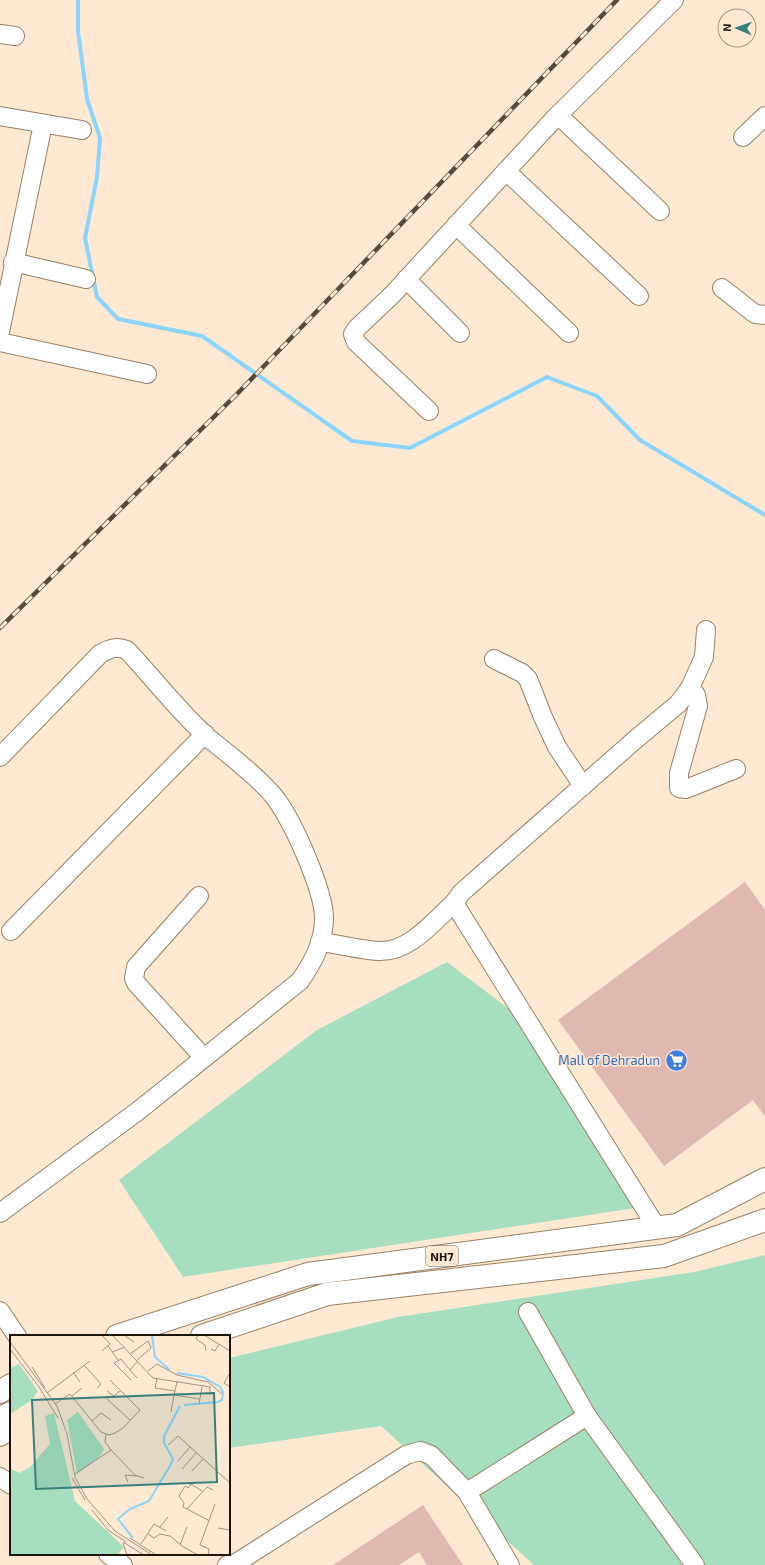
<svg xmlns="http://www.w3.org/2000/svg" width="765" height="1565" font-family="'Exo 2',sans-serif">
<rect width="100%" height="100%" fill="#ffe9d2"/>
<g fill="#a6dfc0">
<path d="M 447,962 L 509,1009 L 648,1206 L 183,1277 L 119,1180 L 317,1030 Z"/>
<path d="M 765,1255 L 765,1565 L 534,1565 L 381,1426 L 229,1448 L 229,1358 L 398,1317 L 694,1272 Z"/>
</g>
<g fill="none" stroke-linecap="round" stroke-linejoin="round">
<path stroke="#8ad5fe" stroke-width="4" d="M 78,0 L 78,31 L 87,99 L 100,138 L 97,177 L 85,238 L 97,297 L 118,319 L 202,336 L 352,441 L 410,448 L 547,377 L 597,396 L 640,440 L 765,515"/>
</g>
<g fill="#e0b8af">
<path d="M 745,882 L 765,910 L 765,1117 L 753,1100 L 664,1166 L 558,1020 Z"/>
<path d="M 423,1505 L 463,1565 L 427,1565 L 419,1552 L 399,1565 L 333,1565 Z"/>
</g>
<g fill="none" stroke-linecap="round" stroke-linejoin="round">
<defs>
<g id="minor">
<path d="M 0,34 L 15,36"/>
<path d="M 558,115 L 660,211"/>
<path d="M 0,116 L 82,130"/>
<path d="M 743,137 L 765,116"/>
<path d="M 506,171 L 639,296"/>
<path d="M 456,225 L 569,333"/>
<path d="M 13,262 L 86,279"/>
<path d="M 406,279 L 460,333"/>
<path d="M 722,288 L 755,314 L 765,315"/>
<path d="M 0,332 L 43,124"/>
<path d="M 0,342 L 147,374"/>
<path d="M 429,411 L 356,342 L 353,334 L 357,328 L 392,295 L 554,119 L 674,0"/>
<path d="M 494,659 L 522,673 L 528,679 L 543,717 L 557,747 L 583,786"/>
<path d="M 690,688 L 696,695 L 698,706 L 679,773 L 679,788 L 686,789 L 736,769"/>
<path d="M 0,757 L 100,654 C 110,648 117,646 127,650 C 153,678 177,709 205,735 C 227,754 252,771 271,793 C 290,813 325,892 324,920 C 323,944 313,962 300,981 L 138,1111 L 0,1213"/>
<path d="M 199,896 L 136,967 L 134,978 L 136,983 L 204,1058"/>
<path d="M 11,931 L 205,734"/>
<path d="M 320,942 C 340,944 359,950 378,951 C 409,953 433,922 454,903"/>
<path d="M 657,1228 L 454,903 L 461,893 L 636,739 L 678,704 L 690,688 L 704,657 L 706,630"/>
<path d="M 0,1311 L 17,1336"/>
<path d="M 528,1312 L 587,1416 L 695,1565"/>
<path d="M 0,1437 L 11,1430"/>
<path d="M 0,1477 L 11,1485"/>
<path d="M 467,1492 L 587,1416"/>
<path d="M 108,1554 L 123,1565"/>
<path d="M 227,1565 L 236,1563 L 406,1455 L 420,1451 L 431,1455 L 467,1492 L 510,1565"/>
</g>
<g id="highway">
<path d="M 117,1336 L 308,1274 L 677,1225 L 765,1179"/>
<path d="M 202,1336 L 327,1294 L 664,1256 L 765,1220"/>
<path d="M 0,1392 L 11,1385"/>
<path d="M 0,1418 L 11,1413"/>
</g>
</defs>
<use href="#minor" stroke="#998066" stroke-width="20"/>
<use href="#highway" stroke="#998066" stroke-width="24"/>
<use href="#minor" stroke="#fff" stroke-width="18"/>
<use href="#highway" stroke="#fff" stroke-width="22"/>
<defs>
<path id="rail" d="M 0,628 L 237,394 L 617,0"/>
</defs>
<use href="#rail" stroke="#574b3e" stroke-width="4.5"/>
<use href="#rail" stroke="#ffe9d2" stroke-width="3" stroke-dasharray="9" stroke-linecap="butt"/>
</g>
<defs>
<symbol id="supermarket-disc" viewBox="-11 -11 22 22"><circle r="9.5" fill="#3f7fe0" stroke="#ffe9d2"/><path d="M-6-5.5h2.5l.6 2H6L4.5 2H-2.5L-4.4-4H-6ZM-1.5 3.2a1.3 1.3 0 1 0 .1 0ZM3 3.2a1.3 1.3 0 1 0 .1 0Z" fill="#fff"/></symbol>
</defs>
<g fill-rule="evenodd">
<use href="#supermarket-disc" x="664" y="1048" width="25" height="25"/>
</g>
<g text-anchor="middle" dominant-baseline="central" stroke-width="3" stroke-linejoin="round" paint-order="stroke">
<rect fill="#ffe9d2" stroke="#615446" stroke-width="1" x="426" y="1246" width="32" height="20" rx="3"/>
<g font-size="12" font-weight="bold" fill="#1d140a">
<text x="442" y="1256">NH7</text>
</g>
<g font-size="13" fill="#366cbe" stroke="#ffe9d2" text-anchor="end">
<text x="660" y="1060">Mall of Dehradun</text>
</g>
</g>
<g transform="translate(10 1335)">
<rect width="220" height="220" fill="#ffe9d2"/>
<path d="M 9,29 L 28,56 L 22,65 L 0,79 L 0,33 ZM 68,77 L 94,114 L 89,122 L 67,139 L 57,85 ZM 44,78 L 65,166 L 114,212 L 109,217 L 110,220 L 0,220 L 0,133 L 9,138 L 20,132 L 40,109 L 35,81 Z" fill="#a6dfc0"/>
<path fill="none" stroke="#8ad5fe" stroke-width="2" d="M 142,0 L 145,22 L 160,35M 167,38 L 193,42 L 210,52 L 213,57 L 212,65 L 208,67 L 174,70M 123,203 L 108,184 L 120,174 L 139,166 L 161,129 L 163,124 L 154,108 L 154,101 L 170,71"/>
<path fill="none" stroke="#a59482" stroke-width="1" d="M 114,0 L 124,7M 188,0 L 186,4 L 195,10 L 196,16M 194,0 L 220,16M 103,1 L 143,43 L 200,52 L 200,60M 0,7 L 47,71 L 57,99 L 65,142 L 77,164 L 105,196 L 142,220M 98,11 L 108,25M 0,14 L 29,52 L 48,83M 201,14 L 205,16 L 209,9M 92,16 L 100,9 L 92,0M 102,17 L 115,12M 120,19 L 138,6 L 141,13 L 126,26M 74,30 L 91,49 L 87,53M 22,32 L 35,53M 120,35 L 111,24 L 104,28 L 121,45M 138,36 L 147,29 L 167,40 L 198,47 L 212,59M 63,37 L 70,47M 220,38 L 214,48 L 220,52M 127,43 L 120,35 L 127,27M 147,44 L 145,53 L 165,56M 167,47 L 164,60 L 190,64M 97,56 L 104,61 L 110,56M 37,58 L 80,26M 62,61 L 72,53M 96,63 L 120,85M 45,69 L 60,59 L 91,97 L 99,100 L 105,98 L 113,93 L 130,75 L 100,45M 189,69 L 192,52M 161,77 L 164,60M 82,86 L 91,78 L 101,85M 96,99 L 95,107 L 101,115M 158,110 L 168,101 L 220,148M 168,126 L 180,112M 172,134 L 186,118M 182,136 L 193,124M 65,139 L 101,115 L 125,140 L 134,143M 62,143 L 75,165M 118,147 L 115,140 L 127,141M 192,156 L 181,149 L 178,153 L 175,151 L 169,161 L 174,168 L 173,172 L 198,185M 177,174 L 197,152 L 203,155M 82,175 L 98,195 L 116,207M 150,192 L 158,182M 177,192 L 170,210 L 188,220M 208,193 L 220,195M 138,199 L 144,203 L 150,199 L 160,201 L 170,209M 120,203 L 146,220M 113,207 L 134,220M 113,208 L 117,220M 131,209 L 144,189 L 156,196M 198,220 L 199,214 L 190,210 L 205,169"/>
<path fill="#39807c" fill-opacity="0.15" stroke="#39807c" stroke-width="2" d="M 204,58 L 207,147 L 26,154 L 22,65 Z"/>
<rect width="220" height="220" fill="none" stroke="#1d140a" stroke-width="2"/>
</g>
<g transform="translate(737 28) rotate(272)"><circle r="19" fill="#ffe9d2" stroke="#a59482"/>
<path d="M0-3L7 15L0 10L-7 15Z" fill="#39807c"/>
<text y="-6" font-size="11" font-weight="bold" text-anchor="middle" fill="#1d140a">N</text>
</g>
</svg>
